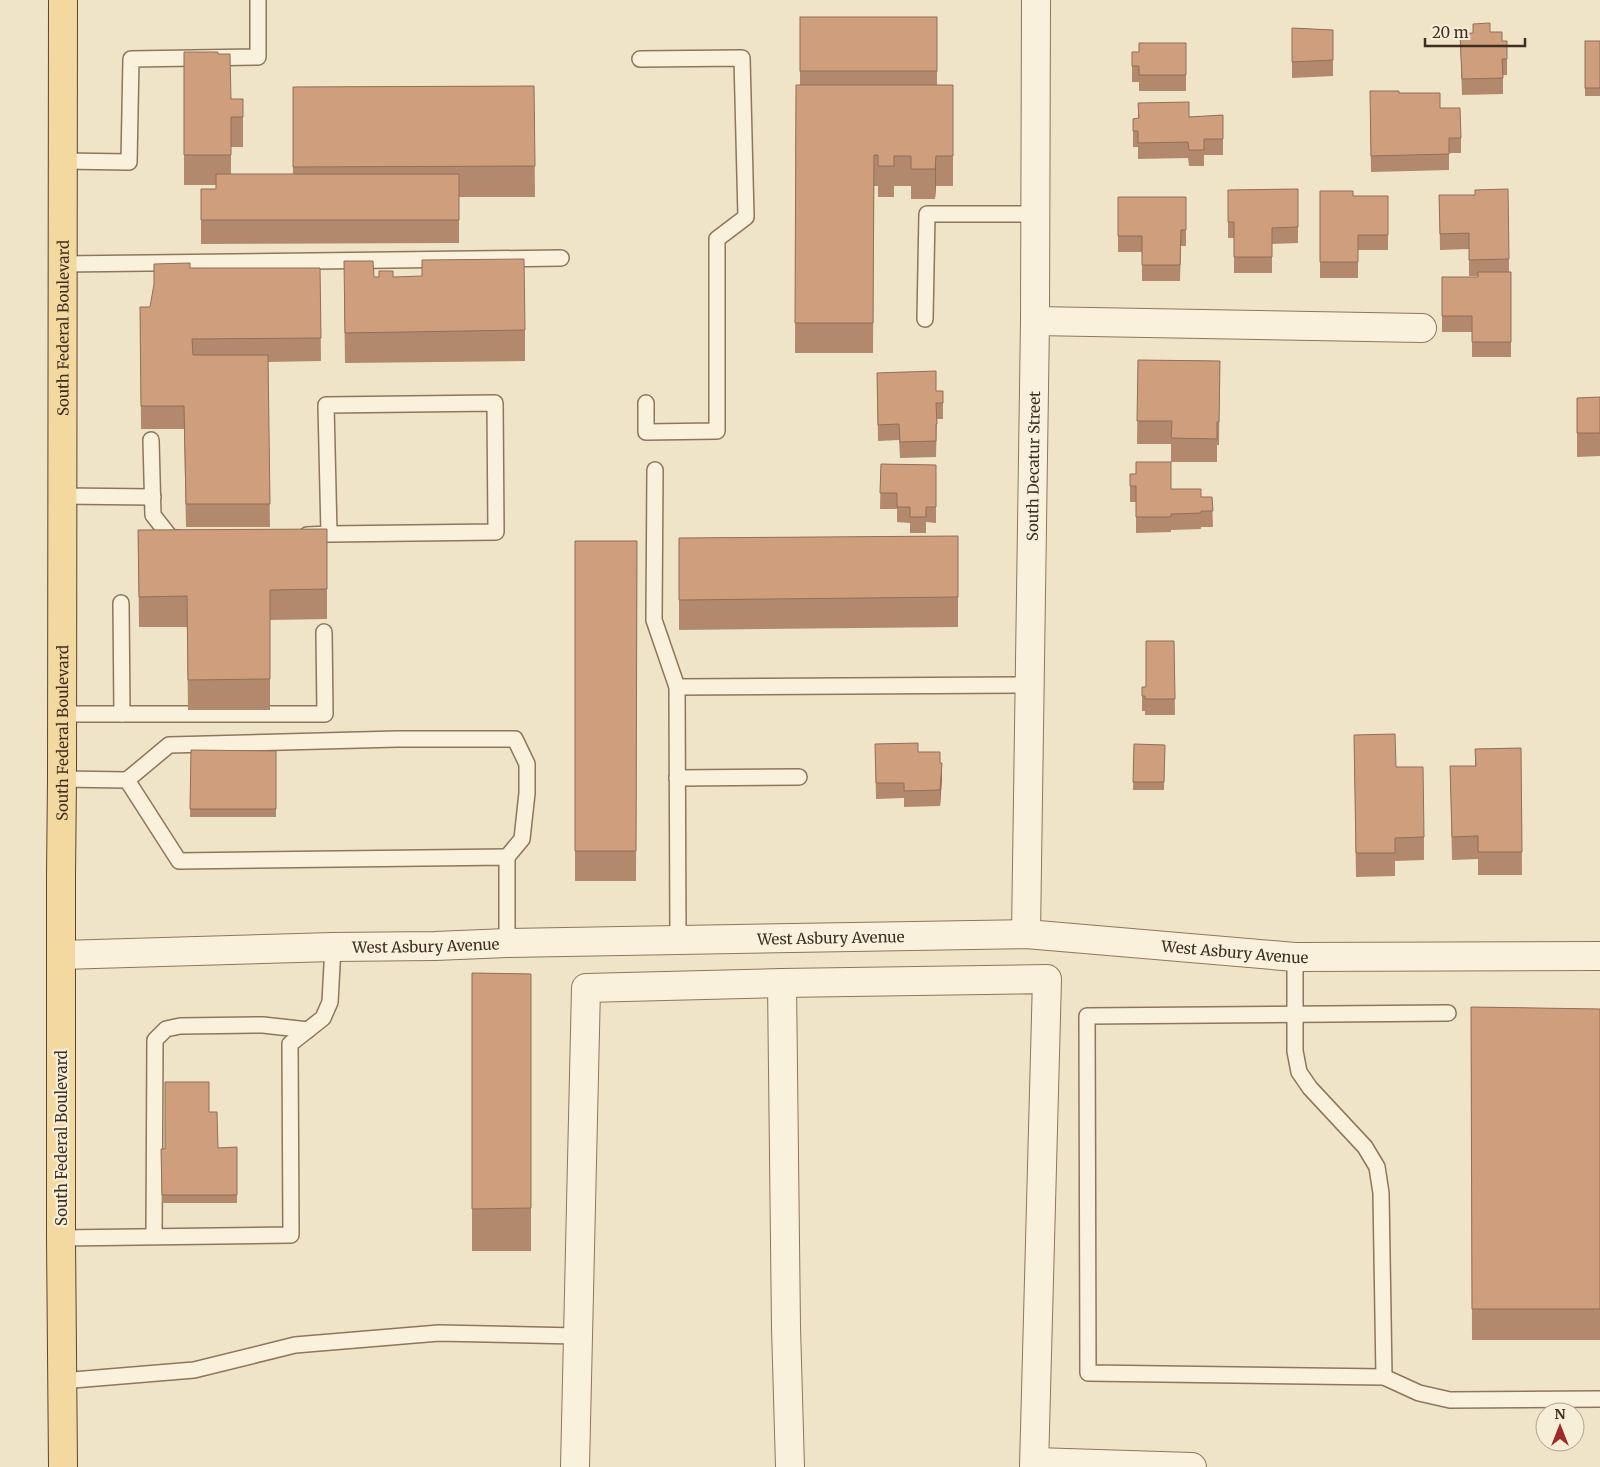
<svg xmlns="http://www.w3.org/2000/svg" width="1600" height="1467" font-family="Merriweather,serif">
<rect width="100%" height="100%" fill="#f0e4c8"/>
<g fill="none" stroke-linecap="round" stroke-linejoin="round">
<defs>
<g id="service">
<path d="M 640,59 L 742,58 L 746,217 L 717,239 L 717,431 L 646,432 L 646,403"/>
<path d="M 63,161 L 129,162 L 131,59 L 258,57 L 258,0"/>
<path d="M 62,264 L 561,258"/>
<path d="M 925,319 L 927,214 L 1035,214"/>
<path d="M 151,440 L 153,515 L 171,538 L 179,538"/>
<path d="M 655,470 L 654,620 L 677,687 L 678,940"/>
<path d="M 62,496 L 153,497"/>
<path d="M 307,535 L 329,534 L 326,405 L 495,403 L 496,532 L 329,534"/>
<path d="M 121,603 L 122,714"/>
<path d="M 677,687 L 1030,685"/>
<path d="M 62,714 L 325,714 L 324,632"/>
<path d="M 677,778 L 799,777"/>
<path d="M 62,779 L 127,780 L 179,861 L 507,857 L 507,943"/>
<path d="M 127,780 L 169,745 L 397,739 L 515,739 L 527,764 L 527,793 L 522,839 L 507,857"/>
<path d="M 1295,957 L 1295,1051 L 1299,1072 L 1310,1088 L 1365,1147 L 1377,1167 L 1381,1193 L 1384,1377 L 1419,1393 L 1450,1400 L 1600,1399"/>
<path d="M 154,1236 L 155,1040 L 166,1029 L 180,1026 L 263,1025 L 308,1030"/>
<path d="M 61,1238 L 291,1235 L 290,1044 L 323,1018 L 330,1002 L 333,947"/>
<path d="M 1384,1377 L 1088,1373 L 1087,1016 L 1448,1013"/>
<path d="M 61,1381 L 194,1370 L 295,1345 L 439,1333 L 577,1336"/>
</g>
<g id="minor">
<path d="M 1035,321 L 1422,328"/>
<path id="s1" d="M 1026,934 L 1035,321 L 1036,0"/>
<path id="s2" d="M 61,955 L 333,947 L 435,946 L 507,943 L 1026,934 L 1295,957 L 1600,956"/>
<path d="M 782,983 L 786,1327 L 790,1467"/>
<path d="M 1035,1462 L 1192,1467"/>
<path d="M 575,1467 L 586,988 L 782,983 L 1047,979 L 1034,1467"/>
</g>
<g id="primary">
<path id="s3" d="M 63,1467 L 61,1238 L 61,877 L 62,779 L 63,0"/>
</g>
</defs>
<use href="#service" stroke="#8d765c" stroke-width="18"/>
<use href="#minor" stroke="#8d765c" stroke-width="30"/>
<use href="#primary" stroke="#5b4430" stroke-width="30"/>
<use href="#service" stroke="#faf1dc" stroke-width="15"/>
<use href="#minor" stroke="#faf1dc" stroke-width="28"/>
<use href="#primary" stroke="#f3d9a0" stroke-width="28"/>
</g>
<g fill="#b2896c">
<path d="M 800,17 L 937,17 L 937,85 L 953,85 L 953,186 L 936,186 L 935,199 L 911,199 L 911,186 L 894,186 L 894,197 L 878,197 L 878,186 L 874,186 L 873,353 L 795,353 L 796,85 L 800,85 Z"/>
<path d="M 1292,28 L 1333,30 L 1333,76 L 1292,78 Z"/>
<path d="M 1490,32 L 1502,41 L 1507,41 L 1507,75 L 1503,75 L 1503,94 L 1462,95 L 1460,34 Z"/>
<rect x="1585" y="41" width="15" height="55"/>
<path d="M 1186,43 L 1186,91 L 1139,91 L 1139,82 L 1132,82 L 1132,52 L 1139,52 Z"/>
<path d="M 184,52 L 231,99 L 243,99 L 243,147 L 231,147 L 231,174 L 293,174 L 293,87 L 534,86 L 535,197 L 459,197 L 459,243 L 201,244 L 201,189 L 216,189 L 216,185 L 184,185 Z"/>
<path d="M 1399,93 L 1440,108 L 1461,138 L 1461,153 L 1449,153 L 1449,170 L 1371,172 L 1370,107 Z"/>
<path d="M 1138,103 L 1189,117 L 1223,115 L 1223,155 L 1204,155 L 1204,166 L 1189,166 L 1188,158 L 1138,159 L 1138,147 L 1133,147 L 1133,119 L 1138,118 Z"/>
<path d="M 1298,189 L 1298,243 L 1272,244 L 1272,273 L 1234,273 L 1234,238 L 1228,238 L 1228,190 Z"/>
<path d="M 1320,191 L 1353,196 L 1388,196 L 1388,250 L 1358,250 L 1358,278 L 1320,278 Z"/>
<path d="M 1439,195 L 1509,259 L 1509,272 L 1511,272 L 1511,357 L 1472,357 L 1472,332 L 1442,332 L 1442,277 L 1478,277 L 1478,276 L 1469,276 L 1469,249 L 1440,250 Z"/>
<path d="M 1118,197 L 1186,197 L 1186,246 L 1181,246 L 1180,281 L 1142,281 L 1142,252 L 1118,252 Z"/>
<path d="M 320,268 L 321,361 L 268,362 L 270,527 L 186,527 L 184,429 L 141,429 L 140,307 L 150,307 Z"/>
<path d="M 374,277 L 393,277 L 525,330 L 525,361 L 345,363 L 344,291 Z"/>
<path d="M 1138,360 L 1220,361 L 1219,445 L 1217,445 L 1217,462 L 1171,462 L 1171,444 L 1137,444 Z"/>
<path d="M 877,373 L 936,391 L 943,391 L 943,419 L 937,419 L 936,457 L 900,458 L 899,440 L 878,441 Z"/>
<path d="M 1600,397 L 1600,456 L 1577,457 L 1577,398 Z"/>
<path d="M 881,464 L 936,465 L 936,523 L 926,522 L 926,533 L 910,533 L 910,523 L 897,522 L 897,509 L 880,509 Z"/>
<path d="M 1130,474 L 1171,489 L 1201,497 L 1212,497 L 1213,527 L 1201,527 L 1201,529 L 1171,530 L 1171,532 L 1136,533 L 1136,502 L 1130,502 Z"/>
<path d="M 327,529 L 327,619 L 270,620 L 270,710 L 188,710 L 187,627 L 139,627 L 138,530 Z"/>
<path d="M 958,536 L 958,627 L 679,630 L 679,538 Z"/>
<path d="M 575,541 L 637,541 L 636,881 L 575,881 Z"/>
<path d="M 1174,641 L 1175,715 L 1145,715 L 1145,711 L 1142,711 L 1142,687 L 1146,687 Z"/>
<path d="M 1354,735 L 1396,767 L 1424,837 L 1424,860 L 1395,861 L 1395,876 L 1356,877 Z"/>
<path d="M 875,744 L 918,752 L 940,763 L 942,778 L 940,806 L 904,807 L 904,798 L 876,799 Z"/>
<path d="M 1134,744 L 1165,745 L 1164,790 L 1133,790 Z"/>
<path d="M 1521,748 L 1522,875 L 1478,875 L 1478,859 L 1452,860 L 1450,766 L 1475,766 L 1475,749 Z"/>
<path d="M 191,750 L 276,751 L 276,817 L 190,817 Z"/>
<path d="M 472,973 L 531,974 L 531,1251 L 472,1251 Z"/>
<path d="M 1471,1007 L 1600,1009 L 1600,1340 L 1472,1340 Z"/>
<path d="M 209,1112 L 218,1148 L 237,1147 L 237,1203 L 162,1203 L 161,1149 L 165,1149 Z"/>
</g>
<g fill="#916f58">
<path d="M 936,156 L 936,186 L 935,199 L 935,169 Z"/>
<path d="M 942,763 L 942,778 L 940,806 L 940,790 Z"/>
</g>
<g fill="#cf9f7d" stroke="#916f58">
<rect x="800" y="17" width="137" height="54"/>
<path d="M 1490,23 L 1490,32 L 1502,32 L 1502,41 L 1507,41 L 1507,59 L 1502,59 L 1503,78 L 1462,79 L 1460,34 L 1473,33 L 1473,24 Z"/>
<path d="M 1292,28 L 1333,30 L 1333,60 L 1292,62 Z"/>
<rect x="1585" y="41" width="15" height="47"/>
<path d="M 1139,43 L 1186,43 L 1186,75 L 1139,75 L 1139,66 L 1132,66 L 1132,52 L 1139,52 Z"/>
<path d="M 184,52 L 218,52 L 218,54 L 230,54 L 231,99 L 243,99 L 243,117 L 231,117 L 231,155 L 184,155 Z"/>
<path d="M 796,85 L 953,85 L 953,156 L 936,156 L 935,169 L 911,169 L 911,156 L 894,156 L 894,166 L 878,166 L 878,155 L 874,155 L 873,323 L 795,323 Z"/>
<path d="M 534,86 L 535,166 L 293,167 L 293,87 Z"/>
<path d="M 1370,91 L 1399,91 L 1399,93 L 1440,93 L 1440,108 L 1460,108 L 1461,138 L 1449,138 L 1449,154 L 1371,156 Z"/>
<path d="M 1189,102 L 1189,117 L 1223,115 L 1223,139 L 1204,139 L 1204,150 L 1189,150 L 1188,142 L 1138,143 L 1138,131 L 1133,131 L 1133,119 L 1139,118 L 1138,103 Z"/>
<path d="M 216,174 L 459,174 L 459,220 L 201,220 L 201,189 L 216,189 Z"/>
<path d="M 1298,189 L 1298,227 L 1272,228 L 1272,257 L 1234,257 L 1234,222 L 1228,222 L 1228,190 Z"/>
<path d="M 1508,189 L 1509,259 L 1469,260 L 1469,233 L 1440,234 L 1439,195 L 1475,195 L 1475,190 Z"/>
<path d="M 1320,191 L 1353,191 L 1353,196 L 1388,196 L 1388,235 L 1358,235 L 1358,262 L 1320,262 Z"/>
<path d="M 1118,197 L 1186,197 L 1186,230 L 1181,230 L 1180,265 L 1142,265 L 1142,236 L 1118,236 Z"/>
<path d="M 524,259 L 525,330 L 345,333 L 344,261 L 373,261 L 374,277 L 379,277 L 379,271 L 393,271 L 393,277 L 422,276 L 422,260 Z"/>
<path d="M 190,263 L 190,268 L 320,268 L 321,338 L 192,339 L 193,355 L 268,355 L 270,504 L 186,504 L 184,406 L 141,406 L 140,307 L 150,307 L 154,284 L 154,264 Z"/>
<path d="M 1478,272 L 1511,272 L 1511,342 L 1472,342 L 1472,316 L 1442,316 L 1442,277 L 1478,277 Z"/>
<path d="M 1138,360 L 1220,361 L 1219,422 L 1217,422 L 1217,439 L 1171,438 L 1172,421 L 1137,421 Z"/>
<path d="M 936,371 L 936,391 L 943,391 L 943,403 L 936,403 L 937,424 L 936,424 L 936,441 L 900,442 L 899,424 L 878,425 L 877,373 Z"/>
<path d="M 1600,397 L 1600,433 L 1577,433 L 1577,398 Z"/>
<path d="M 1136,462 L 1171,462 L 1171,489 L 1201,489 L 1201,497 L 1212,497 L 1213,511 L 1201,511 L 1201,513 L 1171,514 L 1171,517 L 1136,517 L 1136,486 L 1130,486 L 1130,474 L 1136,474 Z"/>
<path d="M 881,464 L 936,465 L 936,507 L 926,507 L 926,517 L 910,517 L 910,507 L 897,507 L 897,493 L 880,493 Z"/>
<path d="M 327,529 L 327,589 L 270,590 L 270,679 L 188,680 L 187,596 L 139,597 L 138,530 Z"/>
<path d="M 958,536 L 958,597 L 679,600 L 679,538 Z"/>
<path d="M 575,541 L 637,541 L 636,851 L 575,851 Z"/>
<path d="M 1146,641 L 1174,641 L 1175,699 L 1145,699 L 1145,696 L 1142,696 L 1142,687 L 1146,687 Z"/>
<path d="M 1395,734 L 1396,767 L 1423,767 L 1424,837 L 1395,838 L 1395,853 L 1356,853 L 1354,735 Z"/>
<path d="M 918,743 L 918,752 L 940,752 L 940,763 L 942,763 L 940,790 L 904,791 L 904,783 L 876,783 L 875,744 Z"/>
<path d="M 1134,744 L 1165,745 L 1164,782 L 1133,782 Z"/>
<path d="M 1521,748 L 1522,852 L 1478,852 L 1478,836 L 1452,837 L 1450,766 L 1476,766 L 1475,749 Z"/>
<path d="M 191,750 L 276,751 L 276,809 L 190,809 Z"/>
<path d="M 472,973 L 531,974 L 531,1208 L 472,1209 Z"/>
<path d="M 1471,1007 L 1600,1009 L 1600,1309 L 1472,1309 Z"/>
<path d="M 165,1082 L 209,1082 L 209,1112 L 217,1112 L 218,1148 L 237,1147 L 237,1195 L 162,1195 L 161,1149 L 165,1149 Z"/>
</g>
<g text-anchor="middle" dominant-baseline="central" stroke-width="4.5" stroke-linejoin="round" paint-order="stroke">
<g font-size="15" fill="#3d2e20" stroke="#f7eed8">
<text stroke="none"><textPath href="#s3" startOffset="1139">South Federal Boulevard</textPath></text>
<text stroke="none"><textPath href="#s1" startOffset="468">South Decatur Street</textPath></text>
<text stroke="none"><textPath href="#s3" startOffset="734">South Federal Boulevard</textPath></text>
<text stroke="none"><textPath href="#s2" startOffset="770">West Asbury Avenue</textPath></text>
<text stroke="none"><textPath href="#s2" startOffset="365">West Asbury Avenue</textPath></text>
<text stroke="none"><textPath href="#s2" startOffset="1175">West Asbury Avenue</textPath></text>
<text transform="translate(61 1138) rotate(-90)">South Federal Boulevard</text>
</g>
</g>
<g transform="translate(1560 1427)"><circle r="24" fill="#f7eed8" stroke="#ada18e"/>
<path d="M0-4L9 19L0 12L-9 19Z" fill="#9e2a2b"/>
<text y="-8" font-size="14" font-weight="bold" text-anchor="middle" fill="#3d2e20">N</text>
</g>
<path d="M1425 38v8h100v-8" fill="none" stroke="#3d2e20" stroke-width="2.5"/>
<text x="1432" y="38" font-size="15" fill="#3d2e20" stroke="#f7eed8" stroke-width="4" paint-order="stroke">20 m</text>
</svg>
